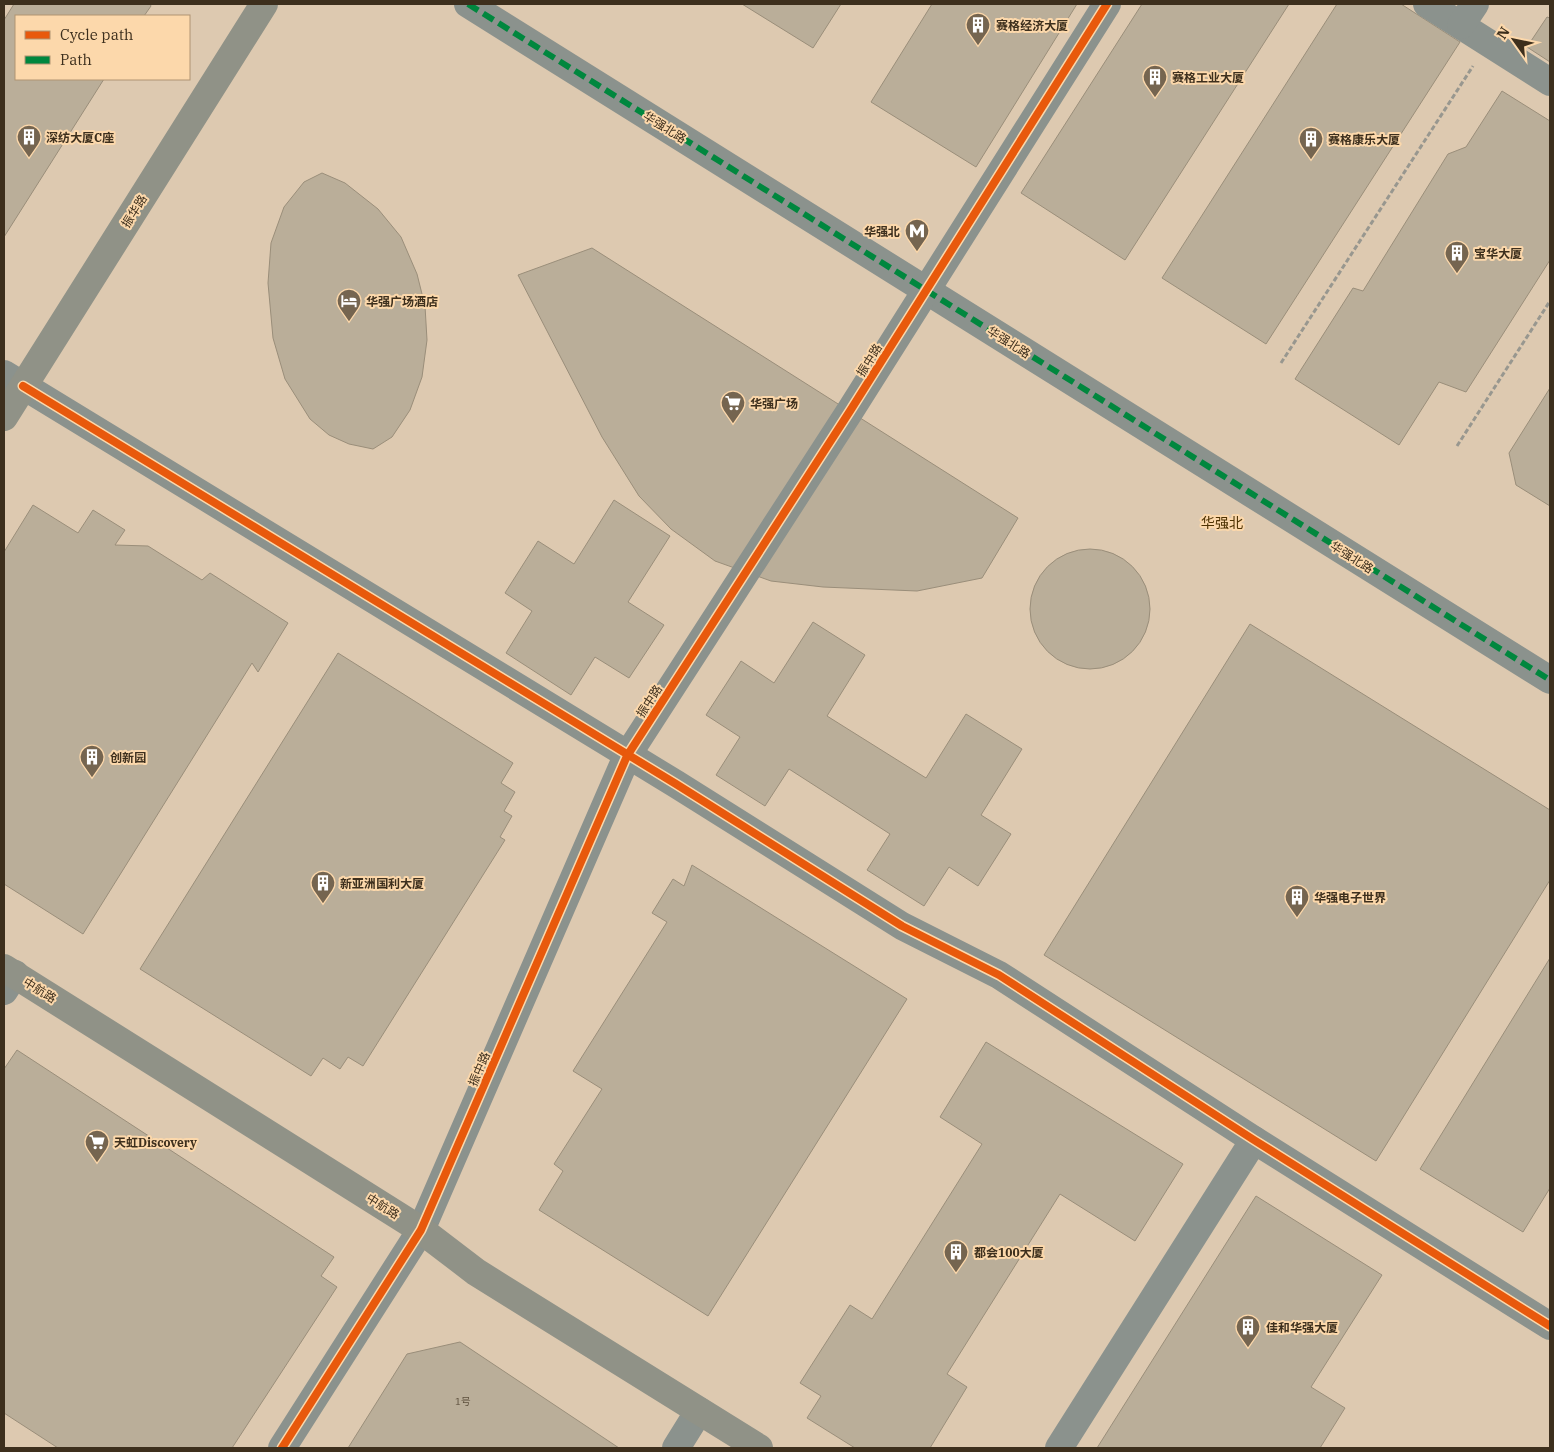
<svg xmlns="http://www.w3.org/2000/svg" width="1554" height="1452" font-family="'IBM Plex Serif','Noto Sans SC',serif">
<rect width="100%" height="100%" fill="#ddc9b0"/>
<g fill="#baae99" stroke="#9a8e7a">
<path d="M 14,4 L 150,4 L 151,6 L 144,16 L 16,16 L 16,79 L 104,79 L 4,237 L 4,20 Z"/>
<path d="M 742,4 L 841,4 L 813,48 Z"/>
<path d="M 932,4 L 1077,4 L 976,167 L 871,102 Z"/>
<path d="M 1142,4 L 1289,4 L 1125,260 L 1021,193 Z"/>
<path d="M 1337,4 L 1401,4 L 1460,42 L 1266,344 L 1162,278 Z"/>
<path d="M 1547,17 L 1550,18 L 1550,62 L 1527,47 Z"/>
<path d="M 1502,91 L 1550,121 L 1550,260 L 1466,392 L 1439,382 L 1399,445 L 1295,379 L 1353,288 L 1363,291 L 1448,154 L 1466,147 Z"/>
<path d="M 322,173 L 345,183 L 378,209 L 401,237 L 417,274 L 425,306 L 427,340 L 422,377 L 410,410 L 392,437 L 373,449 L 349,444 L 329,435 L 310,419 L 285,379 L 273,338 L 268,283 L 271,243 L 284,207 L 304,182 Z"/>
<path d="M 592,248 L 1018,518 L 982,578 L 917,591 L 823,587 L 771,581 L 715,561 L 671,529 L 639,496 L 602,437 L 518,275 Z"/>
<path d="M 1550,388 L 1550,506 L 1516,485 L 1509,453 Z"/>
<path d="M 614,500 L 670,536 L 628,602 L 664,625 L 629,678 L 595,657 L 571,695 L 506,653 L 532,611 L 505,593 L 538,541 L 574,564 Z"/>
<path d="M 33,505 L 78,533 L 93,510 L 125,530 L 115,545 L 148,546 L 202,580 L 210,573 L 288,623 L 258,672 L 252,663 L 83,934 L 4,884 L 4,552 Z"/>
<circle cx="1090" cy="609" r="60"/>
<path d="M 813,622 L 865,655 L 827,716 L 926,778 L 966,714 L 1022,749 L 981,815 L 1011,834 L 978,886 L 949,867 L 924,906 L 867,870 L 890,834 L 789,769 L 765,806 L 716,775 L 740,737 L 706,715 L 741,661 L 774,683 Z"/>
<path d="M 1250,624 L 1550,810 L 1550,880 L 1376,1161 L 1044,955 Z"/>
<path d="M 338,653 L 513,763 L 501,783 L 515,792 L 504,811 L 512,816 L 500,837 L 505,840 L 363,1066 L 348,1057 L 340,1069 L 323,1058 L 311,1076 L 140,969 Z"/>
<path d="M 692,865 L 907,999 L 708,1316 L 539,1210 L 563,1171 L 554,1164 L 602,1089 L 573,1071 L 667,922 L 652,913 L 673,879 L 684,886 Z"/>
<path d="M 1550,958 L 1550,1188 L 1523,1232 L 1420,1169 Z"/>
<path d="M 986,1042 L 1183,1164 L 1135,1241 L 1060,1194 L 947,1374 L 967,1387 L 930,1448 L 855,1448 L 807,1418 L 821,1396 L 800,1383 L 850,1305 L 872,1319 L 982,1144 L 940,1117 Z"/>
<path d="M 17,1050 L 334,1257 L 321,1276 L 337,1287 L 232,1448 L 58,1448 L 4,1413 L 4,1069 Z"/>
<path d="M 1256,1196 L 1382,1275 L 1311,1387 L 1345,1408 L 1320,1448 L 1097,1448 Z"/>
<path d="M 460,1342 L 619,1448 L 348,1448 L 407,1354 Z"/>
</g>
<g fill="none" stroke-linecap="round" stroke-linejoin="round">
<g stroke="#98978f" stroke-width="3" stroke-dasharray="5 2.5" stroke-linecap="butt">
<path d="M 1281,363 L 1473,66"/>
<path d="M 1457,446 L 1550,301"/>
</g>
<g stroke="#8b928d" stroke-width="28">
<path d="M 468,4 L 1550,680"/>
<path d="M 1427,4 L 1550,82"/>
<path d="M 1461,25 L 1475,4"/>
<path d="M 4,374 L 676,784 L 902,926 L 999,975 L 1254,1140 L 1550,1326"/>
<path d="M 4,991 L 15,974"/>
<path d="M 282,1448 L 421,1230 L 627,756 L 850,411 L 1107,4"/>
<path d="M 676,1448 L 699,1411"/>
<path d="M 1059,1448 L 1254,1140"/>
</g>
<g stroke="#909287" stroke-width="28">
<path d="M 4,417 L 264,4"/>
<path d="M 4,968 L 421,1230 L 476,1272 L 759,1448"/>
</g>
<path stroke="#00873e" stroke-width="6" stroke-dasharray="12 6" stroke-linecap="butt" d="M 468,4 L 1550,680"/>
<defs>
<g id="cycleway">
<path d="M 23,386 L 676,784 L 902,926 L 999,975 L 1254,1140 L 1550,1326"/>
<path d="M 282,1448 L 421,1230 L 627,756 L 850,411 L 1107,4"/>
</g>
</defs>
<use href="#cycleway" stroke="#fcd8ab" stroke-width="11"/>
<use href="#cycleway" stroke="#e8590c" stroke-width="8"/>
</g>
<defs>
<symbol id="building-pin" viewBox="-11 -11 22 30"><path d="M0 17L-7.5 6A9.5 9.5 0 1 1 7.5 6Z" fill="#756550" stroke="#fcd8ab"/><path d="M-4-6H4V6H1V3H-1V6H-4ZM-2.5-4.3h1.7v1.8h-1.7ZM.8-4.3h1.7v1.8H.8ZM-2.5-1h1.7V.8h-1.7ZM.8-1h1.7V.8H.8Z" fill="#fff"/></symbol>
<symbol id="metro-pin" viewBox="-11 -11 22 30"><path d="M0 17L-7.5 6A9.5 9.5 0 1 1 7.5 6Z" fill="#756550" stroke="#fcd8ab"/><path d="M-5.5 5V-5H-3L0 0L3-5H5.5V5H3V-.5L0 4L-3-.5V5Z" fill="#fff"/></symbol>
<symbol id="hotel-pin" viewBox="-11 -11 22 30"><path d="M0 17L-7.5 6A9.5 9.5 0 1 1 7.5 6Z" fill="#756550" stroke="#fcd8ab"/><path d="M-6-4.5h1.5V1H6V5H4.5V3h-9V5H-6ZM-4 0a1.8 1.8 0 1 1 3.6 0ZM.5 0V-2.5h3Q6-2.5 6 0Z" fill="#fff"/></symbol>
<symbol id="supermarket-pin" viewBox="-11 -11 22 30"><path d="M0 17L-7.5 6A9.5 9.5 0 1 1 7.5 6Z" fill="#756550" stroke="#fcd8ab"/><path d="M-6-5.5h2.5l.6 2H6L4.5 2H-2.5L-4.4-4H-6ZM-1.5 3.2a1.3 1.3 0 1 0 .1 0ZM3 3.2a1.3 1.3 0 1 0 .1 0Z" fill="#fff"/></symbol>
</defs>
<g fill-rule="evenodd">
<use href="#building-pin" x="964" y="11" width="28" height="38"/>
<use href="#building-pin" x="1141" y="63" width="28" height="38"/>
<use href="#building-pin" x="15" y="123" width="28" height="38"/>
<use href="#building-pin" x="1297" y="125" width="28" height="38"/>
<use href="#metro-pin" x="903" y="217" width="28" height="38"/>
<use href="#building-pin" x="1443" y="239" width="28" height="38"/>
<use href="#hotel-pin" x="335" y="287" width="28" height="38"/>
<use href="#supermarket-pin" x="719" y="389" width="28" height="38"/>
<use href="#building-pin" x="78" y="743" width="28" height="38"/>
<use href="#building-pin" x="309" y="869" width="28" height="38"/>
<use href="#building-pin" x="1283" y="883" width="28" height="38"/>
<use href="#supermarket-pin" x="83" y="1128" width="28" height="38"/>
<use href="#building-pin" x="942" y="1238" width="28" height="38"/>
<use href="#building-pin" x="1234" y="1313" width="28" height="38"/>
</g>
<g text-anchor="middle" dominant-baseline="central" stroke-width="4" stroke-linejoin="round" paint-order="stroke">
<g font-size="10" fill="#5c4f3c">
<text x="463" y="1401">1号</text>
</g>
<g font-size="12" font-weight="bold" fill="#3d2f1d" stroke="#fcd8ab" text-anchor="start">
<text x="996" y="25">赛格经济大厦</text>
<text x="1172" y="77">赛格工业大厦</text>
<text x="46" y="137">深纺大厦C座</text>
<text x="1328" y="139">赛格康乐大厦</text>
<text x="900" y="231" text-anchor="end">华强北</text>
<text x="1474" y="253">宝华大厦</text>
<text x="366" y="301">华强广场酒店</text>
<text x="750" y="403">华强广场</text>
<text x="110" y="757">创新园</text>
<text x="340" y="883">新亚洲国利大厦</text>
<text x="1314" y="897">华强电子世界</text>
<text x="114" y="1142">天虹Discovery</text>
<text x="974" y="1252">都会100大厦</text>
<text x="1266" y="1327">佳和华强大厦</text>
</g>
<g font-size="12" fill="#3d2f1d" stroke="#fcd8ab">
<text transform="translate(665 127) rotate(32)">华强北路</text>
<text transform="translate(134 211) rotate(-58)">振华路</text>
<text transform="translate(1009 342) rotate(32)">华强北路</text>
<text transform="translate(869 360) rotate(-58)">振中路</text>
<text transform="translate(1352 557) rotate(32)">华强北路</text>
<text transform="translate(649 701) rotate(-57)">振中路</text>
<text transform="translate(40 990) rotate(32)">中航路</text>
<text transform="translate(479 1069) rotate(-67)">振中路</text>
<text transform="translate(383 1206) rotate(32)">中航路</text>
</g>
<g font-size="14" fill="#4e3202" stroke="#fcd8ab">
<text x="1222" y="523">华强北</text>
</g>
</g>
<rect width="1554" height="1452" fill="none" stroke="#3d2f1d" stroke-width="10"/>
<rect x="15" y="15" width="175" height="65" fill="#fcd8ab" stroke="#b09472"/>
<rect x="25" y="31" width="25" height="8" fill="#e8590c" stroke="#b09472"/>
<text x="60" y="40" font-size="15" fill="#3d2f1d">Cycle path</text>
<rect x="25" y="56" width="25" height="8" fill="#00873e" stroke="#b09472"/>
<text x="60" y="65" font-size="15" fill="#3d2f1d">Path</text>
<g transform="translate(1514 40) rotate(303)" stroke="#fcd8ab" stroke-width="4" paint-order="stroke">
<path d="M0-4L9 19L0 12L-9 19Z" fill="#3d2f1d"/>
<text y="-8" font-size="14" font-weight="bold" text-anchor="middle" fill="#3d2f1d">N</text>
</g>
</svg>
